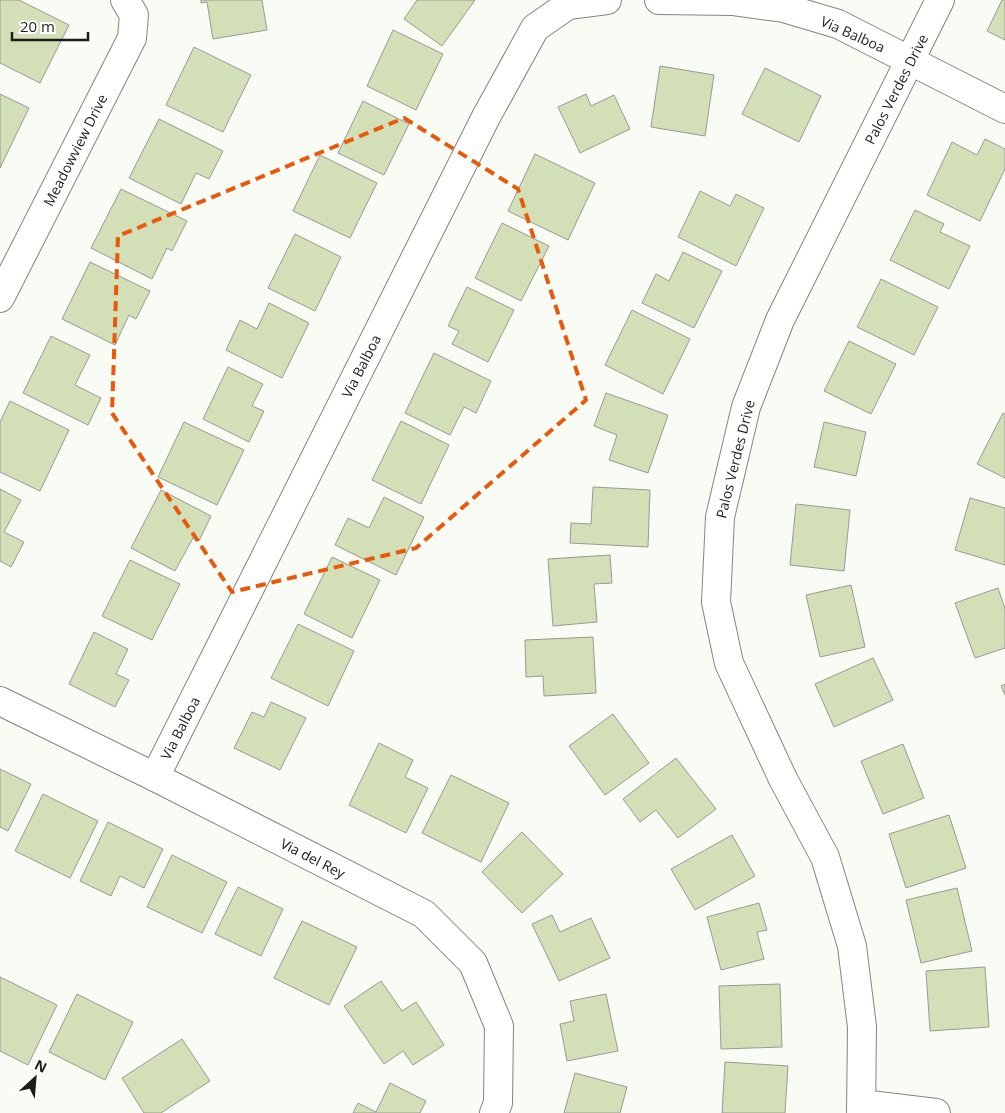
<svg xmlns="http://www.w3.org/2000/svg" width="1005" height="1113" font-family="'Open Sans',sans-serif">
<rect width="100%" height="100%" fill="#f9fbf5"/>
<g fill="#d3dfb6" stroke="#989a95">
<path d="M 0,0 L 19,0 L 69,25 L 40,83 L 0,63 Z"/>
<path d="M 201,0 L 262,0 L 267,30 L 213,39 L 207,2 L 201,3 Z"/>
<path d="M 417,0 L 475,0 L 442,46 L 404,19 Z"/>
<path d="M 1002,0 L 1005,0 L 1005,40 L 987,31 Z"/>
<path d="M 393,30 L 443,54 L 416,110 L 367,86 Z"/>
<path d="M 194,47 L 251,75 L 223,132 L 166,105 Z"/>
<path d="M 660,66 L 714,75 L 705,136 L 651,127 Z"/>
<path d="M 765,68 L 821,96 L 799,142 L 742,114 Z"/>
<path d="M 0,94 L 29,108 L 0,168 Z"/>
<path d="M 586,94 L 591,106 L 614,95 L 630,129 L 580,153 L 558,107 Z"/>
<path d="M 363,101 L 409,124 L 384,175 L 338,153 Z"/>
<path d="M 159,119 L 223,151 L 209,179 L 196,173 L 181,204 L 129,178 Z"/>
<path d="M 985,139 L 1005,149 L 1005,169 L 980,221 L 927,195 L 952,142 L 977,155 Z"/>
<path d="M 535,154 L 595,183 L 568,240 L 508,211 Z"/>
<path d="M 320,155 L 377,183 L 350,238 L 293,211 Z"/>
<path d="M 121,189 L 187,221 L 172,251 L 167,248 L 152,279 L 91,248 Z"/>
<path d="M 700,191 L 730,206 L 736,194 L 764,208 L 736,266 L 678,237 Z"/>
<path d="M 915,210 L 944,224 L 940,232 L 970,246 L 949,289 L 890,260 Z"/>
<path d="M 502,223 L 549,246 L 521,301 L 475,278 Z"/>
<path d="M 295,234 L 341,257 L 315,311 L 268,288 Z"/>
<path d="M 683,252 L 722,271 L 694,328 L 642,303 L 656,274 L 669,281 Z"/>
<path d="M 90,262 L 150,291 L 136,319 L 129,315 L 115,345 L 62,319 Z"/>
<path d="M 881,279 L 938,307 L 914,355 L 857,327 Z"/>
<path d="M 467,287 L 514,310 L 488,362 L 452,344 L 459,331 L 448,326 Z"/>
<path d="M 269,303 L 309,323 L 282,378 L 226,350 L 240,320 L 257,329 Z"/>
<path d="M 632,310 L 690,339 L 663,394 L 605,365 Z"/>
<path d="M 51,336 L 90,355 L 75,385 L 101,398 L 88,425 L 23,393 Z"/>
<path d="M 849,341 L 896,364 L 871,414 L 824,391 Z"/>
<path d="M 434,353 L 491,381 L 476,413 L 464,407 L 450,435 L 405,413 Z"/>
<path d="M 228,367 L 263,384 L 252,406 L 264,411 L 249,442 L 203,419 Z"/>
<path d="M 606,393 L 668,415 L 648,473 L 609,460 L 617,435 L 594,426 Z"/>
<path d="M 10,401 L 69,430 L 40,491 L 0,472 L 0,422 Z"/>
<path d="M 1003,413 L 1005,414 L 1005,478 L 977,464 Z"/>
<path d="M 401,421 L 449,445 L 421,504 L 372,480 Z"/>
<path d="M 184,422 L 244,450 L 217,505 L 158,477 Z"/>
<path d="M 824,422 L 866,432 L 856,476 L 814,467 Z"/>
<path d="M 593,487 L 650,490 L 648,547 L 570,543 L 571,523 L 591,524 Z"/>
<path d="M 0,489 L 21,500 L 4,532 L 24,542 L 11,567 L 0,561 Z"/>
<path d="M 161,490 L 211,516 L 199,541 L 193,538 L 175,571 L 131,548 Z"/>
<path d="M 384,497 L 424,517 L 396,575 L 335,545 L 348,518 L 369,528 Z"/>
<path d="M 970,498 L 1005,508 L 1005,565 L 955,550 Z"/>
<path d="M 796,504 L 850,510 L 844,571 L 790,565 Z"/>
<path d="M 610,555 L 612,583 L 594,584 L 597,622 L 553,626 L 548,559 Z"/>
<path d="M 332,557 L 380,580 L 352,638 L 304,614 Z"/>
<path d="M 130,560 L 180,584 L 152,640 L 102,616 Z"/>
<path d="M 851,585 L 865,647 L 820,657 L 806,595 Z"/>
<path d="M 998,588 L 1005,609 L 1005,648 L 975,658 L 955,603 Z"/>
<path d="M 298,624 L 354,651 L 328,706 L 271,678 Z"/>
<path d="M 94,632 L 128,649 L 116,674 L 129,680 L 115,707 L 69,684 Z"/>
<path d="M 593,637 L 596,693 L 544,696 L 543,676 L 526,677 L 525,640 Z"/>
<path d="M 873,658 L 893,700 L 834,727 L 815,684 Z"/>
<path d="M 1005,684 L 1005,695 L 1001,686 Z"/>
<path d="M 271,702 L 306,718 L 280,770 L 234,748 L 252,712 L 264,717 Z"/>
<path d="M 613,714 L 649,763 L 605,795 L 569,746 Z"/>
<path d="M 379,743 L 413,760 L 405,777 L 428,788 L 406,833 L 349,805 Z"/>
<path d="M 903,744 L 924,798 L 883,814 L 861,761 Z"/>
<path d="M 676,758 L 716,809 L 678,838 L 656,810 L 640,822 L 623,799 Z"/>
<path d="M 0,769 L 31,784 L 8,831 L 0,827 Z"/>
<path d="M 451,775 L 509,803 L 481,862 L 422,833 Z"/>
<path d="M 43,794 L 98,821 L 70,878 L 15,851 Z"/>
<path d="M 949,815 L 966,868 L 906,888 L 889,834 Z"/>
<path d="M 108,822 L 163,849 L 144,888 L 120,876 L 111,896 L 80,881 Z"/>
<path d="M 522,832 L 563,874 L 522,913 L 482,872 Z"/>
<path d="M 732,835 L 755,876 L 695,910 L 671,869 Z"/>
<path d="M 172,855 L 227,882 L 202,933 L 147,907 Z"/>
<path d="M 238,887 L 283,909 L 261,956 L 215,934 Z"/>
<path d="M 957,888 L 972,951 L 921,963 L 906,900 Z"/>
<path d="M 759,903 L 767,930 L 757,932 L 764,959 L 721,970 L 707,917 Z"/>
<path d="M 552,915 L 560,932 L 591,918 L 610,958 L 559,981 L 532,924 Z"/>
<path d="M 302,921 L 357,947 L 329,1005 L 274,978 Z"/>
<path d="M 985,967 L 989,1027 L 930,1031 L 926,971 Z"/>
<path d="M 0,977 L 57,1005 L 28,1065 L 0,1051 Z"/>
<path d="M 381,981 L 402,1011 L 416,1002 L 444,1045 L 413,1065 L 403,1051 L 384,1064 L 344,1006 Z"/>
<path d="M 780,984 L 782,1047 L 721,1049 L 719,986 Z"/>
<path d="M 77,994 L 133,1022 L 105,1080 L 49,1052 Z"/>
<path d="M 606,994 L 618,1051 L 567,1061 L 560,1024 L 574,1021 L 570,1001 Z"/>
<path d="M 182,1039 L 210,1081 L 161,1113 L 144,1113 L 122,1078 Z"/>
<path d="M 725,1062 L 788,1066 L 785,1113 L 722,1113 Z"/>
<path d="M 575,1073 L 627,1087 L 620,1113 L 564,1113 Z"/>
<path d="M 390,1083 L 426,1101 L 420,1113 L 353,1113 L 358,1103 L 376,1112 Z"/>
</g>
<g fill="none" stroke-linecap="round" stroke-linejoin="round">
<defs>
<g id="minor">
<path d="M 659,0 L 732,1 L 784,8 L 838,24 L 1005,109"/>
<path d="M 0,298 L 132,38 L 134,15 L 125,0"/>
<path d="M 0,701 L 155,777 L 424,914 L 473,963 L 499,1026 L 498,1103 L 494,1113"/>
<path d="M 155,777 L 486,117 L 535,28 L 568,5 L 607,0"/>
<path d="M 862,1104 L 936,1113"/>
</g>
<path id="tertiary" d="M 861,1113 L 862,1027 L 852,946 L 825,857 L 783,779 L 729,663 L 716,602 L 720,517 L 746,407 L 780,320 L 940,0"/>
</defs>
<use href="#minor" stroke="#838580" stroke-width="30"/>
<use href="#tertiary" stroke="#838580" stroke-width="30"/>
<use href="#minor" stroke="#fff" stroke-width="28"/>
<use href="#tertiary" stroke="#fff" stroke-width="28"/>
</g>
<path fill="none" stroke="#e8590c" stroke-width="4" stroke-dasharray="10 6" stroke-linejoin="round" d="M 404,118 L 518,189 L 586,400 L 416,548 L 232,592 L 112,413 L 118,236 Z"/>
<g text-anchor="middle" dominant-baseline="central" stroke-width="4.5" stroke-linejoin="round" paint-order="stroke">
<g font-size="14" fill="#1c1d1b" stroke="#fff">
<text transform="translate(853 34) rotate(24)">Via Balboa</text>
<text transform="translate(896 89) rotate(-63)">Palos Verdes Drive</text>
<text transform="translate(75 150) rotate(-63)">Meadowview Drive</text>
<text transform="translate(361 366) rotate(-63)">Via Balboa</text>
<text transform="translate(735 459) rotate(-76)">Palos Verdes Drive</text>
<text transform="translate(180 728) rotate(-63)">Via Balboa</text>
<text transform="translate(313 858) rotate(27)">Via del Rey</text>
</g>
</g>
<g transform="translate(35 1078) rotate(26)" stroke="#ffffff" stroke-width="4" paint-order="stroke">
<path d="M0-4L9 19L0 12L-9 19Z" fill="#1c1d1b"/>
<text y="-8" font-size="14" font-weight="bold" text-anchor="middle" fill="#1c1d1b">N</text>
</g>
<path d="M12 32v8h76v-8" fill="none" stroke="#1c1d1b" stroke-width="2.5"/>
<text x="20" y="32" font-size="15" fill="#1c1d1b" stroke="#ffffff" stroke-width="4" paint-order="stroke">20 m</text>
</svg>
